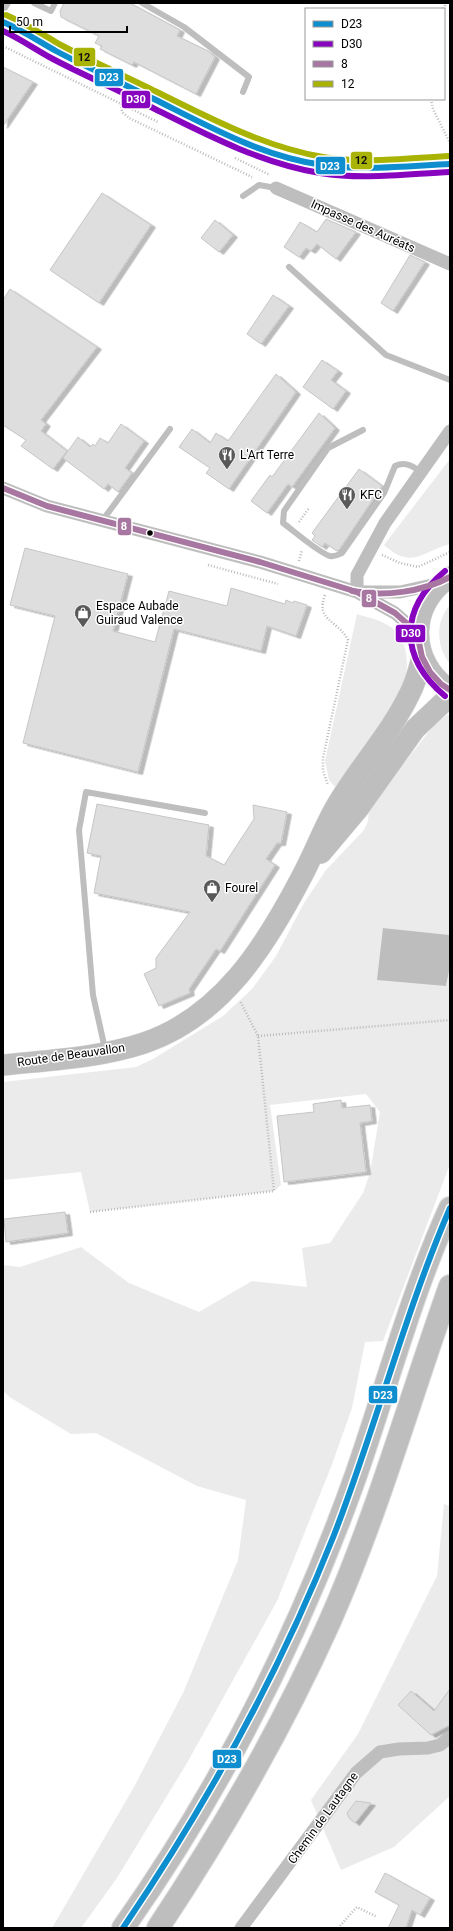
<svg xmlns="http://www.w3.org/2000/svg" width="453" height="1931" font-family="Roboto,sans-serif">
<defs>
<filter id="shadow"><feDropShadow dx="4.5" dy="2.5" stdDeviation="0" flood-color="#0004"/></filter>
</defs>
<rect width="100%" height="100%" fill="#fff"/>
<g fill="#ebebeb">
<path d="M 450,459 L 450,544 C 421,552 412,570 384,545 Z"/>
<path d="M 450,605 L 450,664 C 436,647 435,621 450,605 Z"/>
<path d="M 357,614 C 369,618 382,620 392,628 C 410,641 409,670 403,688 L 338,790 L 329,780 L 325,761 Z"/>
<path d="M 447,715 L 450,715 L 450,935 L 383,928 L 446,986 L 450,966 L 450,1164 L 383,1341 L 365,1342 L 352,1408 L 331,1467 L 277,1601 L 187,1763 L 117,1878 L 81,1928 L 52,1928 L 134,1787 L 183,1693 L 238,1560 L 246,1500 L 197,1486 L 96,1433 L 71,1434 L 11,1398 L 3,1391 L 3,1265 L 20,1267 L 81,1247 L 129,1283 L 199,1312 L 252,1281 L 307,1287 L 302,1248 L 330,1243 L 363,1193 L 370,1173 L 380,1112 L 366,1094 L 270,1105 L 281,1185 L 274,1191 L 90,1212 L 81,1172 L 3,1180 L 3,1082 L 136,1067 L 153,1059 L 223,1016 L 252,989 L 276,956 L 304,903 L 326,870 L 364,830 L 368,821 L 369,808 L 434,725 Z"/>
<path d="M 444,1504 L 450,1506 L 450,1796 L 394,1847 L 341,1870 L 311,1800 L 358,1734 L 437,1576 Z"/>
</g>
<path fill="#bdbdbd" d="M 383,928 L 450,935 L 450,966 L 446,986 L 377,980 Z"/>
<g fill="#dedede" stroke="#c6c6c6" filter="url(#shadow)">
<path d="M 64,3 L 130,3 L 180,30 L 177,36 L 208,51 L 215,57 L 196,94 L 134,62 L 132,65 L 100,49 L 102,46 L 95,43 L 99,36 L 61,17 L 60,11 Z"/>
<path d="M 3,67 L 33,82 L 3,126 Z"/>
<path d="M 102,193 L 151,225 L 99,303 L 50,270 Z"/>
<path d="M 326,219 L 356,232 L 336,259 L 317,244 L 311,251 L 306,248 L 299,257 L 284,247 L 300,222 L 317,232 Z"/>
<path d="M 215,220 L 233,235 L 219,252 L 201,238 Z"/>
<path d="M 410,255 L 425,262 L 393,311 L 381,303 Z"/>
<path d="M 10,289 L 97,347 L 41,420 L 46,424 L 41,431 L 67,451 L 53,469 L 21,446 L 26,440 L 3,425 L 3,300 Z"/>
<path d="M 273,295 L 289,306 L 261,344 L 247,334 Z"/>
<path d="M 322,360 L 338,371 L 331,380 L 346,391 L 333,409 L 303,387 Z"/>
<path d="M 276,374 L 296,392 L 229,489 L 206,473 L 210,468 L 179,447 L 192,429 L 210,443 L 216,433 L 228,441 Z"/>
<path d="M 319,413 L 335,428 L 292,487 L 288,484 L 267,513 L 251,501 L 270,475 L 272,477 Z"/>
<path d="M 121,424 L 144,441 L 125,468 L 132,473 L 118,492 L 108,484 L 104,489 L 63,458 L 78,437 L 90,447 L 93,444 L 95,446 L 100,438 L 108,443 Z"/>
<path d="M 359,469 L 382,486 L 339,550 L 337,551 L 325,543 L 322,547 L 312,540 L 315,536 L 312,533 Z"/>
<path d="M 25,548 L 128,574 L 113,631 L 155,642 L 169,591 L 227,606 L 231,588 L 285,604 L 286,600 L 293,603 L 294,601 L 307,605 L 296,636 L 267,626 L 261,651 L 174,629 L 138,772 L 23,743 L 55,616 L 10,605 Z"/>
<path d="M 97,804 L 209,825 L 206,856 L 224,865 L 254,819 L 253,805 L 287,812 L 281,843 L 277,843 L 266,859 L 275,865 L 220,951 L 216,949 L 189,989 L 190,993 L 159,1006 L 144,974 L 156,968 L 156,958 L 190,912 L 94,893 L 101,856 L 87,853 Z"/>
<path d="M 341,1100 L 342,1108 L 370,1105 L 372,1121 L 360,1123 L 366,1172 L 284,1182 L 277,1116 L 314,1112 L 313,1104 Z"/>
<path d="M 65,1212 L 68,1233 L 6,1242 L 4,1219 Z"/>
<path d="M 450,1689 L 450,1725 L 431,1735 L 398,1705 L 411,1691 L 434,1711 Z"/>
<path d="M 356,1801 L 371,1803 L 355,1823 L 349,1818 L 347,1813 Z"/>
<path d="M 385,1873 L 430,1898 L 420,1915 L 412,1910 L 406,1928 L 388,1928 L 399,1905 L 375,1892 Z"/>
</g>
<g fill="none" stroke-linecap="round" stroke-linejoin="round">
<defs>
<g id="primary">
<path d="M 450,577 C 407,605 409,663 450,690"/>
<path d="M 321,853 L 358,809 L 415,729 L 450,696"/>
<path d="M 3,1065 C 50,1060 99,1058 144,1043 C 221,1017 265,947 301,878 C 313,856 322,832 334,810 C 357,769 390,735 410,693 C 416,682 419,669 422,657"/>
</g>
<g id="highway">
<path d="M 123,1928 C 221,1789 299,1635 356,1475 C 387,1386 411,1294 450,1208"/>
<path d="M 158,1928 C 223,1830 282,1728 330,1621 C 378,1512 410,1398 450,1286"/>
</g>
</defs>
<use href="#primary" stroke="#dbdbdb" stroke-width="22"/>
<use href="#highway" stroke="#dbdbdb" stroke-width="24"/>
<g stroke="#b9b9b9" stroke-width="2.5" stroke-dasharray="1 2" stroke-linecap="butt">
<path d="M 444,9 L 446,3"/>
<path d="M 3,46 L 158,122"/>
<path d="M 431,99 L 433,109 L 450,143"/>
<path d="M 121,104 L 122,112 L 129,118 L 252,177"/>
<path d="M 235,158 L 270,175"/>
<path d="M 299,522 L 309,508"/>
<path d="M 382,555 L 400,563 L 418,567 L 450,552"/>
<path d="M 299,561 L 302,550"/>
<path d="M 208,565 L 278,584"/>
<path d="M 325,595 C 315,621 338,620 348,640 L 323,758 L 323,771 L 328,785"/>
<path d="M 258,1036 L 450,1020"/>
<path d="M 90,1212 L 274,1191 L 258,1036 L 240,1001"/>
<path d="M 338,1928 L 357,1907 L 377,1917"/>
</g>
<g stroke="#bebebe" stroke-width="6">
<path d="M 34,3 L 51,11 L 55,3"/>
<path d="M 142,3 L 184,27 L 249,77 L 243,92"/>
<path d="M 3,11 L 8,3"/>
<path d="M 243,196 L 259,185 L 276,188"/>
<path d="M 289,267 L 386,355 L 450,380"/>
<path d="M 363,430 L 328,448 L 284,511 L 283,523 C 294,531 319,553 330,556 C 335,557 338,555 342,553 L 384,493 L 395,466 C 405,461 412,466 420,471"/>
<path d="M 102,521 L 170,429"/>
<path d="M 105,1049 L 93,995 L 79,830 L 86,792 L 205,813"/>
</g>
<g stroke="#bebebe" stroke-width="13">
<path d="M 276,188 L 450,264"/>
<path d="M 3,488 L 47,506 L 260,562 L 357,592 L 395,613 L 412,628 L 418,638"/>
<path d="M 357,592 L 357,575 L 385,523 L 450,431"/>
<path d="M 360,592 L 400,592 L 441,583"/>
<path d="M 241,1928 L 356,1773 L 380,1752 L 399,1749 L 428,1748 L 440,1745 L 450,1737"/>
</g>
<path stroke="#c2c2c2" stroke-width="18" d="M 3,22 C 22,30 38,41 56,51 C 88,68 122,83 154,99 C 202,123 252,150 305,162 C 352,173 402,166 450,164"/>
<use href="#primary" stroke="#bebebe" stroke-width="21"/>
<use href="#highway" stroke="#bebebe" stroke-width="22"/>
<defs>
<g id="bus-1">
<path d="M 3,22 C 22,30 38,41 56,51 C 88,68 122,83 154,99 C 208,126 263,157 323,165 C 365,171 408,166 450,164"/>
<path d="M 123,1928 C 207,1804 279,1674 334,1535 C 376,1427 404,1315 450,1208"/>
</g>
<g id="bus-2">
<path d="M 3,31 C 21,39 36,50 53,59 C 85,76 119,90 151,107 C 205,134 260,163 320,173 C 363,180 407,174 450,172"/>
<path d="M 445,696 C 399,657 399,609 445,571"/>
</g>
<g id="bus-3">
<path d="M 3,488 L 47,506 L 260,562 L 357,592 L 395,613 L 412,628 L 418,638 L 422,657 L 430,672 L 441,684 L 450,690"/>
<path d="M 352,591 C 384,597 422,592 450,577"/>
</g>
<path id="bus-4" d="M 6,15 C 25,23 42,34 59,44 C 91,61 125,76 157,92 C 210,118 264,147 323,157 C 364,164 408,158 450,156"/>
</defs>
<use href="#bus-1" stroke="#fff" stroke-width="9"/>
<use href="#bus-2" stroke="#fff" stroke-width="9"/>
<use href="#bus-3" stroke="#fff" stroke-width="9"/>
<use href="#bus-4" stroke="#fff" stroke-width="9"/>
<use href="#bus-1" stroke="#0e8ece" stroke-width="6"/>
<use href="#bus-2" stroke="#8705be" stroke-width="6"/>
<use href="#bus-3" stroke="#a877a1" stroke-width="6"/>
<use href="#bus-4" stroke="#a9b303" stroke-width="6"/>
</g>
<defs>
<symbol id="restaurant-pin" viewBox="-11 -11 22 30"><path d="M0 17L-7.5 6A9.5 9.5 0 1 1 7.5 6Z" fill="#595959" stroke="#fff"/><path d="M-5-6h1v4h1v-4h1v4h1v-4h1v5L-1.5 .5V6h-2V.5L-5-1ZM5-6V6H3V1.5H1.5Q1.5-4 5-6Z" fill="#fff"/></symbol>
<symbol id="shop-pin" viewBox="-11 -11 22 30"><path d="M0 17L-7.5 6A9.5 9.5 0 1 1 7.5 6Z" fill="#595959" stroke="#fff"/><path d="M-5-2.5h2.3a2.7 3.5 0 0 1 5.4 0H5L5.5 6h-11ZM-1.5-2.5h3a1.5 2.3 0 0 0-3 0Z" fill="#fff"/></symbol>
</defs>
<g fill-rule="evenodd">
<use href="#restaurant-pin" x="217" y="445" width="20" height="27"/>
<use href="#restaurant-pin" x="337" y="485" width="20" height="27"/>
<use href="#shop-pin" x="73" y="603" width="20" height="27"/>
<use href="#shop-pin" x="202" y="878" width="20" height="27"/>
</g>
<circle fill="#000" stroke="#fff" stroke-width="1.5" cx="150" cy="533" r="3.5"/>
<g text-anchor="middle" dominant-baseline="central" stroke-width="3" stroke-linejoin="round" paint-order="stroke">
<g font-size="12" fill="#000" stroke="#fff">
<text transform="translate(363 226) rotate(24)">Impasse des Auréats</text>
<text transform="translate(71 1055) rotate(-8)">Route de Beauvallon</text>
<text transform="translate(323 1818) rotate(-54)">Chemin de Lautagne</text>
</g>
<g font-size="12" fill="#000" stroke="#fff" text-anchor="start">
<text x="240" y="455">L'Art Terre</text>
<text x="360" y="495">KFC</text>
<text x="96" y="606">Espace Aubade<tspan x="96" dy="14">Guiraud Valence</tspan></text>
<text x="225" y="888">Fourel</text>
</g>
</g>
<g stroke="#fff" stroke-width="1.5">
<rect x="73" y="47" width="23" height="20" rx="4" fill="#a9b303"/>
<rect x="94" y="68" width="30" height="19" rx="4" fill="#0e8ece"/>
<rect x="121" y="90" width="30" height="19" rx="4" fill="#8705be"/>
<rect x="350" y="151" width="23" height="19" rx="4" fill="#a9b303"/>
<rect x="315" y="156" width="31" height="19" rx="4" fill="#0e8ece"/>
<rect x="117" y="517" width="15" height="19" rx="4" fill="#a877a1"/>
<rect x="361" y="589" width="16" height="19" rx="4" fill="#a877a1"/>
<rect x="395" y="624" width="31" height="19" rx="4" fill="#8705be"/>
<rect x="368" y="1385" width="30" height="19" rx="4" fill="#0e8ece"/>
<rect x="212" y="1749" width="30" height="20" rx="4" fill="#0e8ece"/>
</g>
<g font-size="11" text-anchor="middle" font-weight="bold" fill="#fff">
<text x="109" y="81">D23</text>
<text x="136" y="103">D30</text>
<text x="330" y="170">D23</text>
<text x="124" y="530">8</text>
<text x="369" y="602">8</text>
<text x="411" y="637">D30</text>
<text x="383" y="1399">D23</text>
<text x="227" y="1763">D23</text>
</g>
<g font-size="11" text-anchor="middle" font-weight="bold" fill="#111">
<text x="84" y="61">12</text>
<text x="361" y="164">12</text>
</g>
<rect width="453" height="1931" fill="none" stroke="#000000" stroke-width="8"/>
<rect x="305" y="8" width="140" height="92" fill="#ffffff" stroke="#999999"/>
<rect x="313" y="21" width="20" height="6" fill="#0e8ece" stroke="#999999"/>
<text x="341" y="28" font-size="12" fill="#000000">D23</text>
<rect x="313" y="41" width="20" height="6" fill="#8705be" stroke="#999999"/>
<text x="341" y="48" font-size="12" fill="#000000">D30</text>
<rect x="313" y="61" width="20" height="6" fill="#a877a1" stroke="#999999"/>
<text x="341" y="68" font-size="12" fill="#000000">8</text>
<rect x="313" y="81" width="20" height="6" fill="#a9b303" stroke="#999999"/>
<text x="341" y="88" font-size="12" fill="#000000">12</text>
<path d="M10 26v6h117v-6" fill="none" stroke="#000000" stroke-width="2"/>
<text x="16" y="26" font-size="12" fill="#000000" stroke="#ffffff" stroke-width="3" paint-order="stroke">50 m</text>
</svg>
